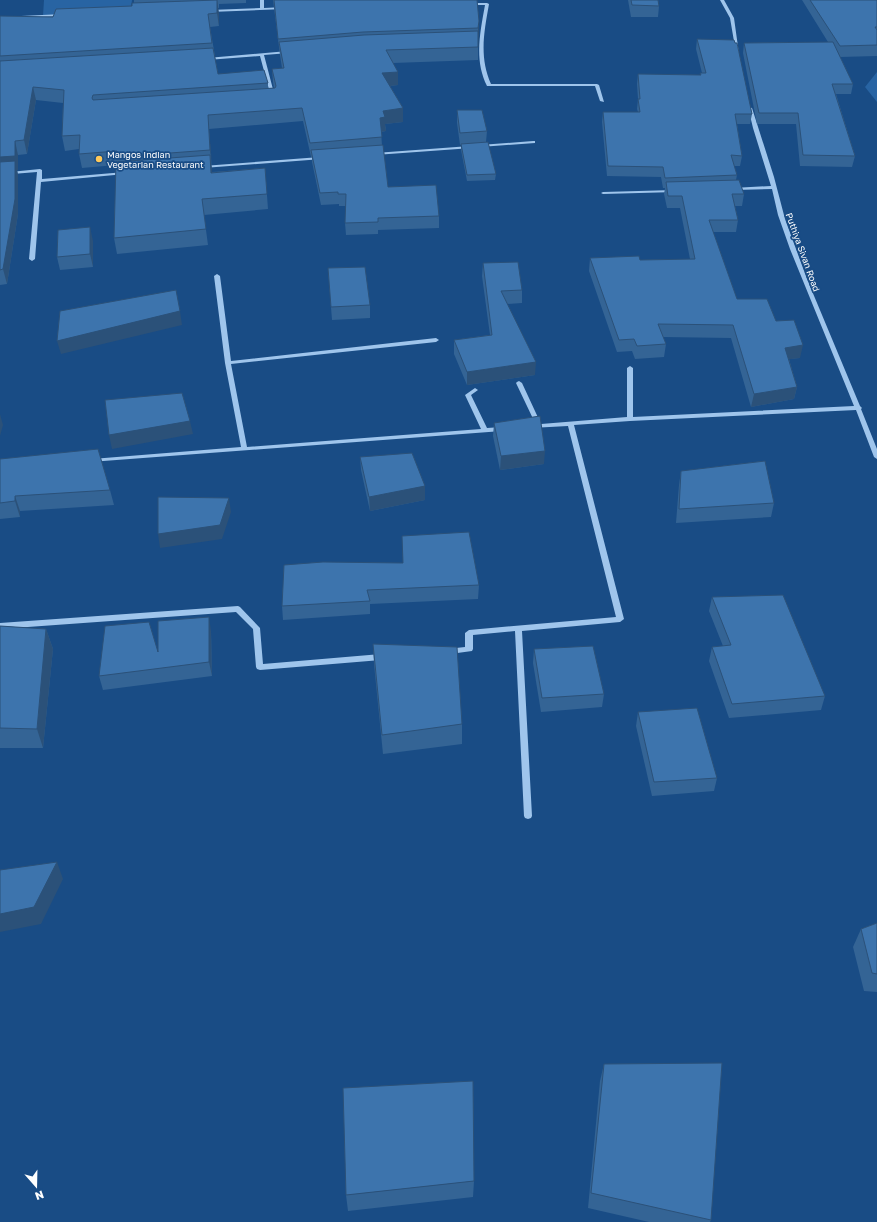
<svg xmlns="http://www.w3.org/2000/svg" width="877" height="1222" font-family="'Golos Text',sans-serif">
<rect width="100%" height="100%" fill="#194c85"/>
<g fill="#2864a3">
<path d="M 44,0 L 132,0 L 130,13 L 43,16 Z"/>
<path d="M 877,72 L 877,102 L 865,87 Z"/>
</g>
<g fill="none" stroke-linecap="round" stroke-linejoin="round">
<g fill="#9fc5ec" fill-rule="evenodd">
<path d="M 260,0 L 264,0 L 264,8 L 284,7 L 286,8 L 284,9 L 210,12 L 208,11 L 210,10 L 260,8 Z"/>
<path d="M 720,0 L 724,0 L 734,18 L 739,54 L 736,53 L 730,18 Z"/>
<path d="M 467,3 L 487,3 L 489,4 C 484,32 479,57 491,84 L 597,84 L 599,85 L 604,102 L 600,101 L 595,86 L 487,86 C 474,60 480,33 485,5 L 467,5 Z"/>
<path d="M 63,14 L 63,16 L 62,16 L 0,19 L 0,17 Z"/>
<path d="M 288,51 L 289,51 L 289,53 L 264,55 L 275,97 L 273,98 L 271,97 L 260,56 L 207,60 L 205,59 L 207,58 Z"/>
<path d="M 748,107 L 752,108 L 774,177 L 785,219 L 807,279 L 860,406 L 862,408 L 861,409 L 877,449 L 877,459 L 874,457 L 856,410 L 630,421 L 574,425 L 624,619 L 620,622 L 522,631 L 532,816 L 531,818 L 528,819 L 525,818 L 524,816 L 515,631 L 473,635 L 473,649 L 472,651 L 450,654 L 447,653 L 446,651 L 447,649 L 465,647 L 465,633 L 469,630 L 616,617 L 568,426 L 531,428 L 530,427 L 531,426 L 536,425 L 516,383 L 517,382 L 519,381 L 522,383 L 541,424 L 627,417 L 627,368 L 630,366 L 633,368 L 633,417 L 854,406 L 790,249 L 778,215 L 772,189 L 733,190 L 731,189 L 733,188 L 771,186 L 753,128 Z"/>
<path d="M 533,141 L 535,141 L 535,143 L 480,147 L 478,146 L 480,145 Z"/>
<path d="M 470,146 L 472,146 L 472,148 L 375,155 L 373,154 L 375,153 Z"/>
<path d="M 320,157 L 322,157 L 322,159 L 203,168 L 201,167 L 203,166 Z"/>
<path d="M 40,169 L 42,170 L 42,179 L 125,172 L 127,173 L 125,174 L 41,182 L 35,259 L 32,261 L 29,259 L 37,172 L 0,175 L 0,173 Z"/>
<path d="M 674,190 L 676,191 L 676,192 L 603,194 L 601,193 L 603,192 Z"/>
<path d="M 217,274 L 220,276 L 231,361 L 436,338 L 439,340 L 436,342 L 231,364 L 247,447 L 481,429 L 465,395 L 475,388 L 478,390 L 471,395 L 487,428 L 502,427 L 505,429 L 502,431 L 90,462 L 89,461 L 92,459 L 241,447 L 225,363 L 214,276 Z"/>
<path d="M 238,606 L 240,607 L 260,628 L 263,664 L 381,654 L 384,655 L 385,657 L 384,659 L 381,660 L 260,670 L 257,669 L 256,667 L 253,629 L 236,612 L 0,629 L 0,623 Z"/>
</g>
</g>
<g fill="#346495">
<path d="M 134,0 L 246,0 L 246,3 L 219,4 L 219,8 L 218,8 L 219,26 L 210,27 L 218,74 L 268,83 L 268,88 L 274,88 L 273,82 L 272,69 L 282,68 L 280,55 L 273,0 L 477,0 L 479,21 L 479,33 L 478,38 L 478,60 L 393,63 L 398,85 L 390,86 L 403,108 L 403,122 L 385,124 L 386,131 L 381,132 L 382,145 L 388,187 L 439,216 L 439,228 L 378,230 L 378,234 L 346,235 L 345,223 L 346,206 L 339,206 L 339,204 L 321,205 L 312,162 L 312,157 L 311,157 L 303,121 L 209,129 L 212,172 L 265,168 L 268,209 L 204,215 L 208,245 L 117,254 L 114,238 L 116,165 L 82,168 L 79,154 L 79,149 L 65,151 L 62,136 L 63,103 L 36,100 L 27,154 L 18,155 L 18,170 L 17,170 L 18,175 L 18,214 L 7,284 L 0,285 L 0,16 L 53,17 L 132,6 L 134,3 Z"/>
<path d="M 628,0 L 658,0 L 659,6 L 658,17 L 631,17 Z"/>
<path d="M 802,0 L 877,0 L 877,56 L 840,57 L 853,84 L 851,94 L 836,94 L 855,156 L 852,167 L 800,166 L 796,124 L 757,124 L 743,53 L 744,43 L 828,42 Z"/>
<path d="M 697,39 L 752,114 L 750,124 L 737,124 L 742,156 L 740,166 L 734,166 L 737,175 L 736,180 L 744,194 L 742,206 L 735,206 L 738,220 L 736,232 L 713,232 L 737,299 L 776,321 L 800,358 L 789,359 L 797,387 L 794,399 L 751,407 L 731,338 L 663,337 L 666,344 L 664,357 L 635,359 L 632,351 L 617,352 L 589,271 L 590,258 L 640,260 L 690,259 L 680,208 L 667,208 L 664,194 L 665,188 L 663,188 L 661,177 L 607,176 L 602,122 L 603,112 L 638,112 L 637,109 L 638,99 L 637,84 L 638,74 L 700,75 L 700,73 L 702,73 L 696,49 Z"/>
<path d="M 457,110 L 487,131 L 486,142 L 496,174 L 495,180 L 467,181 L 461,150 L 461,145 L 460,145 L 457,123 Z"/>
<path d="M 93,241 L 93,267 L 60,270 L 57,257 Z"/>
<path d="M 483,263 L 522,290 L 522,303 L 507,304 L 535,375 L 467,385 L 454,354 L 454,340 L 490,335 L 482,276 Z"/>
<path d="M 328,268 L 370,305 L 370,318 L 332,320 Z"/>
<path d="M 494,423 L 544,464 L 500,470 L 493,436 Z"/>
<path d="M 360,457 L 425,500 L 370,511 L 361,470 Z"/>
<path d="M 0,459 L 110,490 L 114,505 L 20,511 L 20,517 L 0,519 Z"/>
<path d="M 681,471 L 774,503 L 771,517 L 676,523 L 679,485 Z"/>
<path d="M 284,565 L 479,585 L 478,599 L 370,604 L 370,614 L 283,620 L 282,606 Z"/>
<path d="M 712,597 L 825,696 L 821,710 L 729,718 L 709,661 L 712,647 L 723,646 L 709,611 Z"/>
<path d="M 0,626 L 46,629 L 53,649 L 43,748 L 0,748 Z"/>
<path d="M 211,631 L 212,676 L 103,690 L 99,676 Z"/>
<path d="M 373,644 L 462,724 L 462,744 L 383,754 L 374,664 Z"/>
<path d="M 534,649 L 604,694 L 602,707 L 541,712 L 533,663 Z"/>
<path d="M 638,712 L 717,778 L 714,791 L 652,796 L 636,726 Z"/>
<path d="M 877,923 L 877,992 L 864,991 L 853,947 L 861,929 Z"/>
<path d="M 604,1064 L 711,1220 L 710,1222 L 649,1222 L 588,1208 L 600,1081 Z"/>
<path d="M 474,1181 L 473,1197 L 348,1211 L 346,1195 Z"/>
</g>
<g fill="#2b5179">
<path d="M 217,0 L 219,13 L 219,26 L 217,13 Z"/>
<path d="M 479,21 L 479,33 L 478,40 L 478,28 Z"/>
<path d="M 398,72 L 398,85 L 382,87 L 382,73 Z"/>
<path d="M 33,87 L 36,100 L 27,154 L 24,140 Z"/>
<path d="M 403,108 L 403,122 L 385,124 L 386,131 L 380,132 L 380,118 L 383,111 Z"/>
<path d="M 208,115 L 209,129 L 212,164 L 210,150 Z"/>
<path d="M 15,141 L 18,155 L 18,170 L 17,170 L 18,175 L 18,214 L 7,284 L 3,269 L 0,157 Z"/>
<path d="M 210,155 L 212,170 L 214,188 L 211,173 Z"/>
<path d="M 90,227 L 93,241 L 93,267 L 90,254 Z"/>
<path d="M 180,311 L 182,325 L 61,354 L 57,341 Z"/>
<path d="M 803,345 L 800,358 L 782,360 L 785,348 Z"/>
<path d="M 536,362 L 535,375 L 467,385 L 467,372 Z"/>
<path d="M 797,387 L 794,399 L 751,407 L 754,394 Z"/>
<path d="M 0,414 L 3,425 L 0,436 Z"/>
<path d="M 190,421 L 193,434 L 112,449 L 109,435 Z"/>
<path d="M 545,451 L 544,464 L 500,470 L 501,456 Z"/>
<path d="M 425,486 L 425,500 L 370,511 L 369,497 Z"/>
<path d="M 15,496 L 20,511 L 20,517 L 15,501 Z"/>
<path d="M 229,498 L 231,512 L 222,539 L 160,548 L 158,534 Z"/>
<path d="M 209,617 L 211,631 L 212,676 L 209,662 Z"/>
<path d="M 46,629 L 53,649 L 43,748 L 37,729 Z"/>
<path d="M 57,862 L 63,879 L 41,924 L 0,932 L 0,914 Z"/>
</g>
<g fill="#3d74ad" stroke="#2b5179">
<path d="M 217,0 L 217,13 L 208,14 L 212,43 L 0,56 L 0,16 L 53,17 L 56,9 L 132,6 L 132,3 Z"/>
<path d="M 274,0 L 477,0 L 479,21 L 478,28 L 363,32 L 278,39 Z"/>
<path d="M 631,0 L 658,0 L 659,6 L 632,5 Z"/>
<path d="M 810,0 L 877,0 L 877,27 L 875,27 L 877,30 L 877,45 L 840,46 Z"/>
<path d="M 478,31 L 478,47 L 386,50 L 398,72 L 382,73 L 403,108 L 383,111 L 385,117 L 380,118 L 382,137 L 310,143 L 302,108 L 208,115 L 210,150 L 117,157 L 117,151 L 79,154 L 80,135 L 62,136 L 64,90 L 33,87 L 24,140 L 15,141 L 15,156 L 0,157 L 0,61 L 213,48 L 218,74 L 264,70 L 268,83 L 93,95 L 92,98 L 93,100 L 275,88 L 276,86 L 272,69 L 284,68 L 279,42 L 364,35 Z"/>
<path d="M 697,39 L 734,40 L 735,43 L 737,43 L 752,114 L 735,114 L 742,156 L 731,155 L 737,175 L 665,178 L 663,167 L 608,166 L 603,112 L 640,112 L 638,99 L 640,99 L 638,74 L 701,75 L 700,73 L 706,73 Z"/>
<path d="M 833,42 L 853,84 L 832,84 L 855,156 L 803,155 L 798,113 L 759,113 L 744,43 Z"/>
<path d="M 457,110 L 482,110 L 487,131 L 460,133 Z"/>
<path d="M 488,142 L 496,174 L 467,175 L 461,144 Z"/>
<path d="M 383,145 L 388,187 L 436,185 L 439,216 L 378,218 L 378,222 L 345,223 L 346,194 L 338,194 L 338,192 L 320,193 L 311,150 Z"/>
<path d="M 210,155 L 211,173 L 265,168 L 267,194 L 202,199 L 206,229 L 114,238 L 116,162 Z"/>
<path d="M 15,161 L 15,199 L 3,269 L 0,270 L 0,162 Z"/>
<path d="M 739,180 L 744,194 L 732,194 L 738,220 L 709,220 L 737,299 L 767,299 L 776,321 L 794,320 L 803,345 L 785,348 L 797,387 L 754,394 L 733,325 L 658,324 L 666,344 L 637,346 L 634,339 L 619,340 L 590,258 L 639,256 L 640,260 L 695,259 L 682,196 L 668,196 L 666,182 Z"/>
<path d="M 90,227 L 90,254 L 57,257 L 58,230 Z"/>
<path d="M 518,262 L 522,290 L 501,291 L 536,362 L 467,372 L 454,340 L 492,335 L 483,263 Z"/>
<path d="M 365,267 L 370,305 L 331,307 L 328,268 Z"/>
<path d="M 176,290 L 180,311 L 57,341 L 60,311 Z"/>
<path d="M 182,393 L 190,421 L 109,435 L 105,400 Z"/>
<path d="M 540,416 L 545,451 L 501,456 L 494,423 Z"/>
<path d="M 98,449 L 110,490 L 15,496 L 15,501 L 0,503 L 0,459 Z"/>
<path d="M 412,453 L 425,486 L 369,497 L 360,457 Z"/>
<path d="M 765,461 L 774,503 L 679,509 L 681,471 Z"/>
<path d="M 158,497 L 229,498 L 220,525 L 158,534 Z"/>
<path d="M 469,532 L 479,585 L 367,590 L 370,601 L 282,606 L 284,565 L 323,562 L 403,563 L 402,536 Z"/>
<path d="M 783,595 L 825,696 L 732,704 L 712,647 L 731,645 L 712,597 Z"/>
<path d="M 209,617 L 209,662 L 99,676 L 105,626 L 149,622 L 158,652 L 158,621 Z"/>
<path d="M 0,626 L 46,629 L 37,729 L 0,728 Z"/>
<path d="M 373,644 L 457,647 L 462,724 L 382,735 Z"/>
<path d="M 593,646 L 604,694 L 542,698 L 534,649 Z"/>
<path d="M 697,708 L 717,778 L 654,782 L 638,712 Z"/>
<path d="M 57,862 L 34,907 L 0,914 L 0,870 Z"/>
<path d="M 877,923 L 877,974 L 872,973 L 861,929 Z"/>
<path d="M 722,1063 L 711,1220 L 591,1193 L 604,1064 Z"/>
<path d="M 473,1081 L 474,1181 L 346,1195 L 343,1088 Z"/>
</g>
<circle fill="#ffc95a" stroke="#194c85" stroke-width="1.5" cx="99" cy="159" r="4"/>
<g text-anchor="middle" dominant-baseline="central" stroke-width="3.5" stroke-linejoin="round" paint-order="stroke">
<g font-size="9" fill="#fff" stroke="#194c85" text-anchor="start">
<text x="107" y="154">Mangos Indian<tspan x="107" dy="10">Vegetarian Restaurant</tspan></text>
</g>
<g font-size="9" fill="#fff" stroke="#194c85">
<text transform="translate(803 252) rotate(70)">Puthiya Sivan Road</text>
</g>
</g>
<g transform="translate(36 1186) rotate(160)" stroke="#194c85" stroke-width="3" paint-order="stroke">
<path d="M0-3L7 15L0 10L-7 15Z" fill="#ffffff"/>
<text y="-6" font-size="11" font-weight="bold" text-anchor="middle" fill="#ffffff">N</text>
</g>
</svg>
